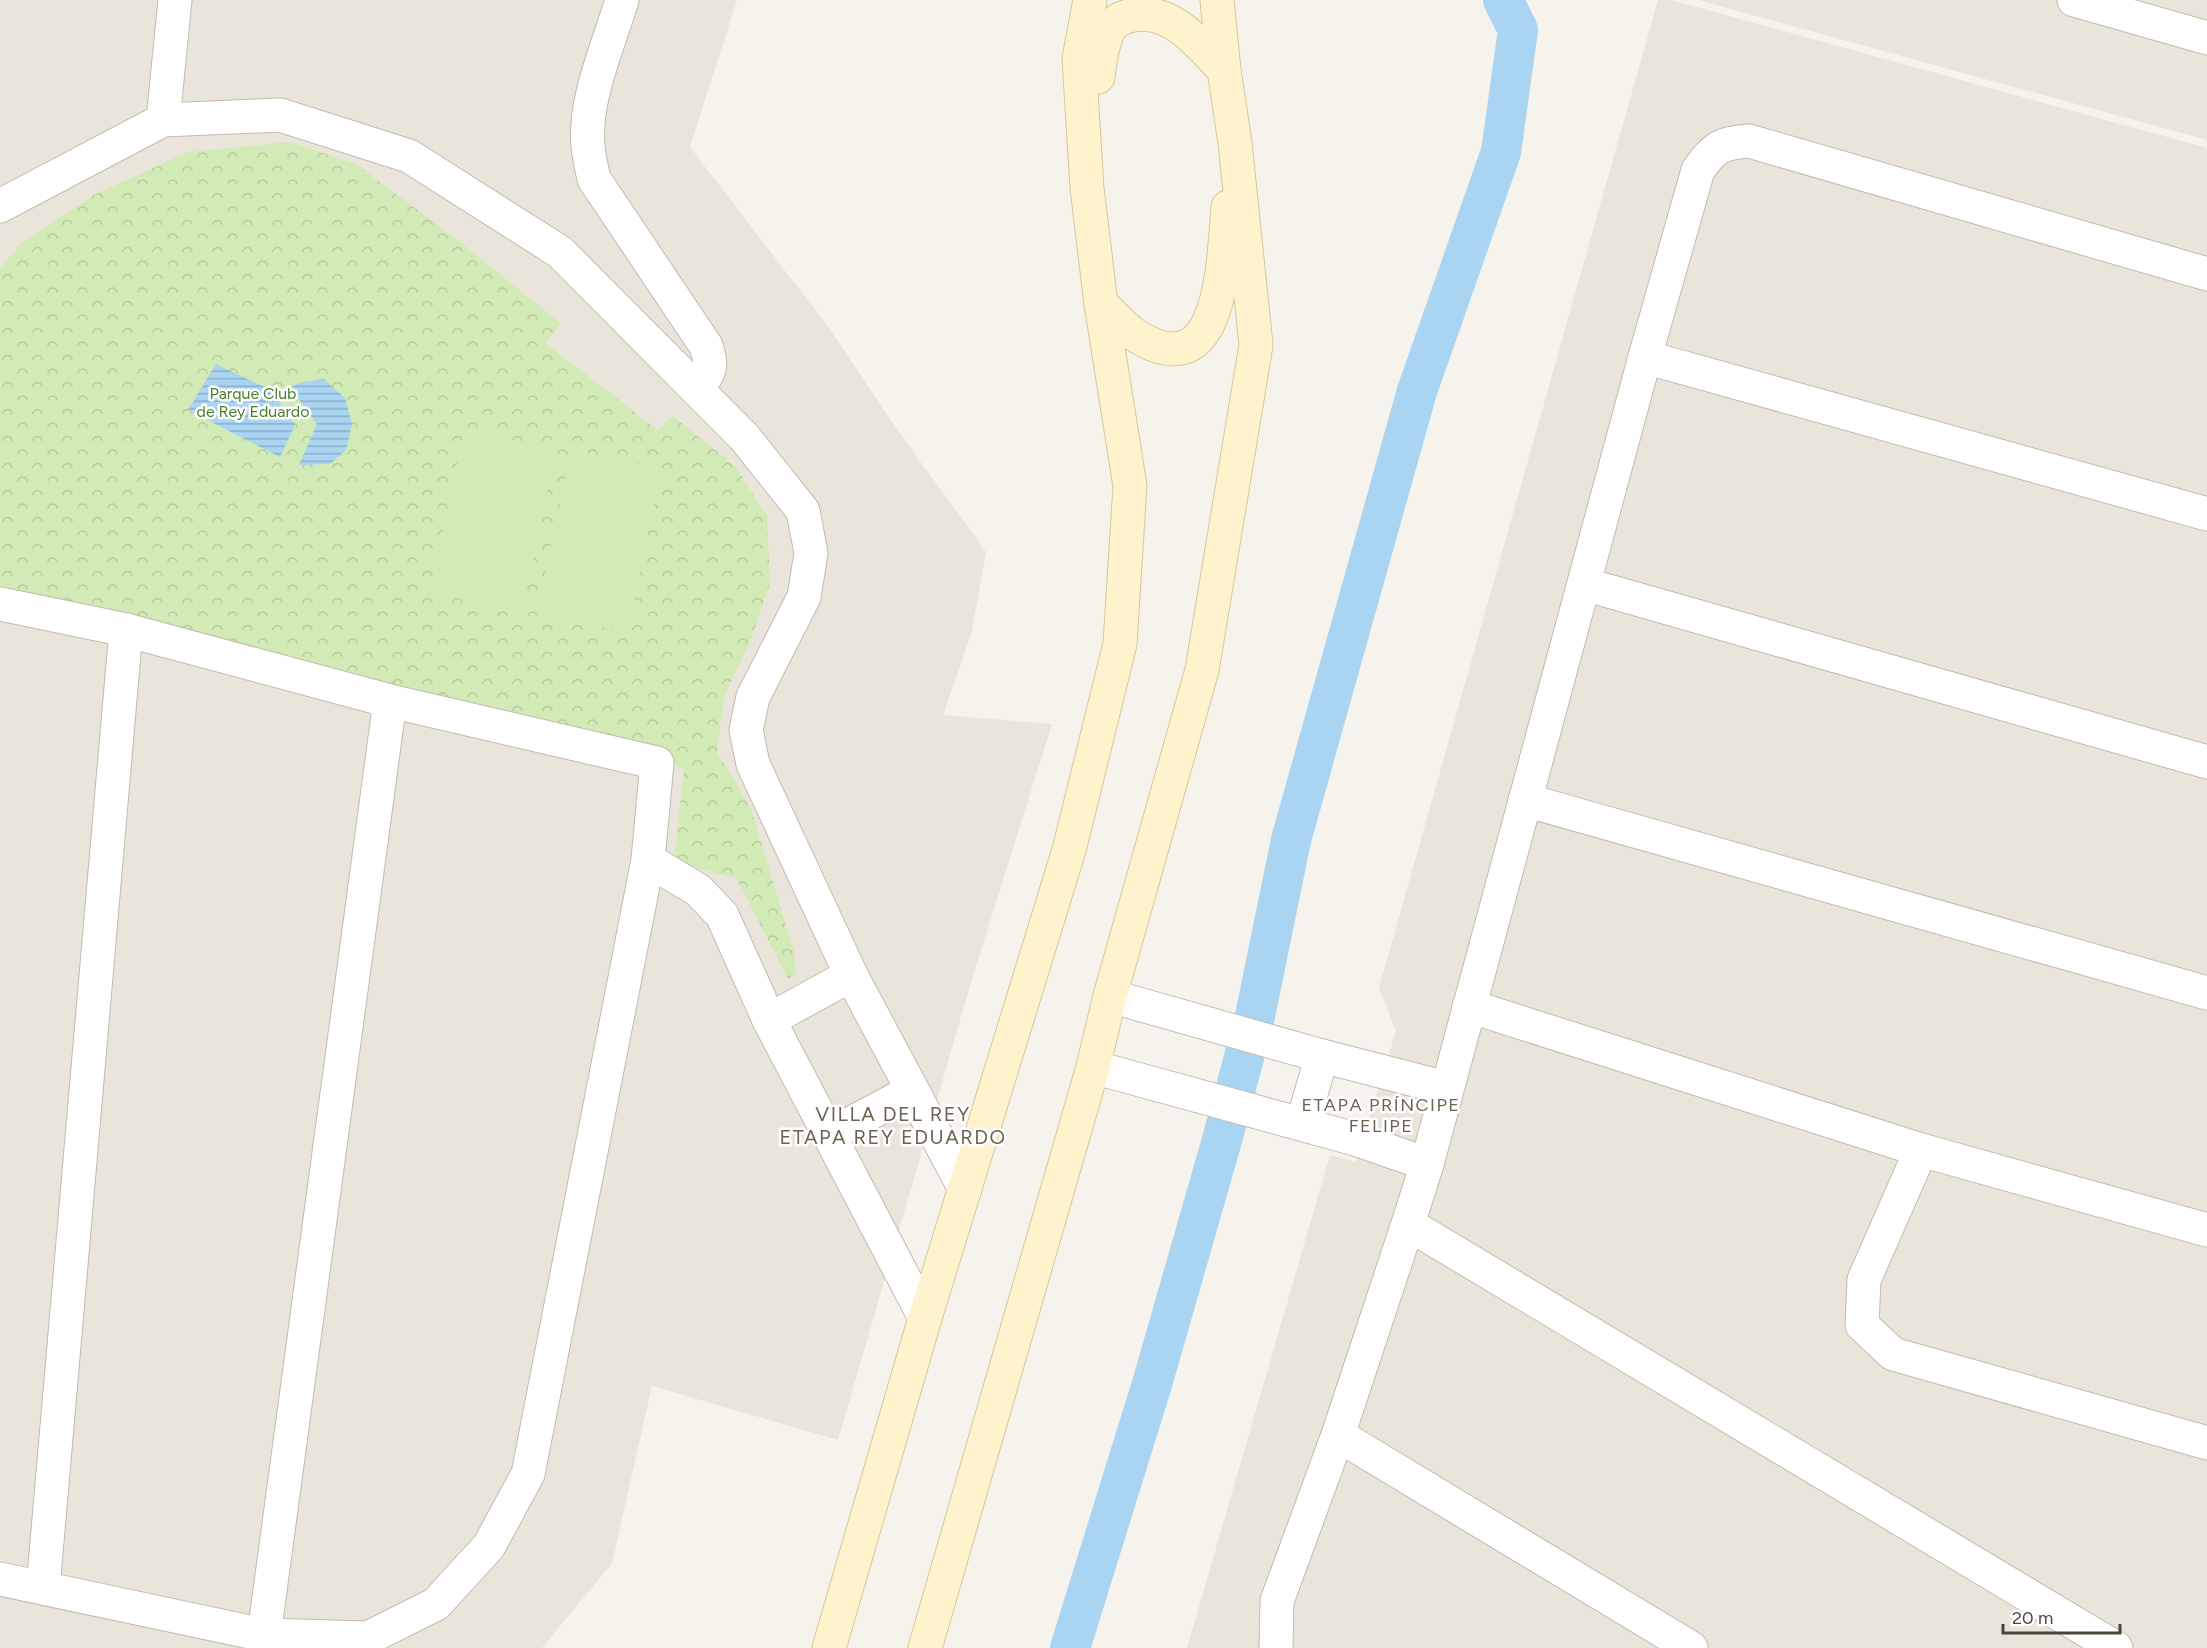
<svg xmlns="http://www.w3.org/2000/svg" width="2207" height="1648" font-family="Figtree,sans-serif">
<defs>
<pattern id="forest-crowns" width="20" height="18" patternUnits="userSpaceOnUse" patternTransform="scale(1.5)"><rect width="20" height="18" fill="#d2eab5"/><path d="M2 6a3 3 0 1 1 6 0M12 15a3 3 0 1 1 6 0" fill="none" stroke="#b6ca9c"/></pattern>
<pattern id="water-rules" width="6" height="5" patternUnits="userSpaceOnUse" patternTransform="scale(1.5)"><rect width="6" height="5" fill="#a9d4f2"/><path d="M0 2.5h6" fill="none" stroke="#8caec5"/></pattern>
</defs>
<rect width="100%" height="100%" fill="#f6f3ec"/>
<g fill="#eae5da">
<path d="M 0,0 L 737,0 L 690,147 L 832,332 L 898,431 L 986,552 L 972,631 L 943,715 L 1052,724 L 972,979 L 838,1440 L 652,1386 L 612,1563 L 542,1648 L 0,1648 Z"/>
<path d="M 1658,0 L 1671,0 L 2207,148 L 2207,1648 L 1187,1648 L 1330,1155 L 1356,1162 L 1396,1031 L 1379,988 Z"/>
<path d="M 1698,0 L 2207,0 L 2207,140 Z"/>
</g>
<path fill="url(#forest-crowns)" d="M 291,142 L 356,164 L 459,241 L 561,324 L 545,343 L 658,430 L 673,416 L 735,466 L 767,516 L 770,584 L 750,642 L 724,696 L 717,752 L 751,809 L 794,952 L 796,974 L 788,979 L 737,879 L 674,861 L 684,768 L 0,600 L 0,269 L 20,244 L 92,196 L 188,152 Z"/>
<g fill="#d2eab5">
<path d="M 464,432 L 556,448 L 522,611 L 430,593 Z"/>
<path d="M 572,450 L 661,468 L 628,632 L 536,615 Z"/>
</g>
<g fill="url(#water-rules)">
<path d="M 216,364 L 271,390 L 295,425 L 280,457 L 188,410 Z"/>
<path d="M 324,379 L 345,398 L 352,424 L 346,450 L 330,464 L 299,465 L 317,424 L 290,387 L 303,382 Z"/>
</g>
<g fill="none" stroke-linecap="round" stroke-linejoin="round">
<path stroke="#a9d4f2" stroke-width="40" d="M 1070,1648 L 1152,1384 L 1222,1140 L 1255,1016 L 1291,840 L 1417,391 L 1501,152 L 1518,30 L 1503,0"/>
<defs>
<g id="street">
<path d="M 622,0 C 611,37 590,87 588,124 C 586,143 590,161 594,179 L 706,346 C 713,366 710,374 697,388"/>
<path d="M 2074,0 L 2207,38"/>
<path d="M 163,120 L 175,0"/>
<path d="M 0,206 L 163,120 L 280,115 L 409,156 L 560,252 L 745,438 L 803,511 L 811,553 L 804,597 L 753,697 L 746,730 L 753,764 L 851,975 L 965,1189"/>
<path d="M 1645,357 L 2207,514"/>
<path d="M 1584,584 L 2207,762"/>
<path d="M 0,604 L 126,630 L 390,701 L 657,763 L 648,860 L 528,1474 L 489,1546 L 436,1604 L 368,1638 L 264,1635 L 0,1579"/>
<path d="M 1525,800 L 2207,993"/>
<path d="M 648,860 L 698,890 L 722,915 L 769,1020 L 925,1318"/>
<path d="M 1110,996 L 1322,1056 L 1446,1088"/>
<path d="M 1469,1006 L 1921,1150 L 2207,1230"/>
<path d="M 769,1020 L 851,975"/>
<path d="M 1093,1067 L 1355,1139 L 1427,1164"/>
<path d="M 1302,1124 L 1322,1056"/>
<path d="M 829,1135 L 912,1091"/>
<path d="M 1921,1150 L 1864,1280 L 1862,1325 L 1893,1354 L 2207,1443"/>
<path d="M 1408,1224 L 2116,1648"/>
<path d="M 1338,1435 L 1691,1648"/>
<path d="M 43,1588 L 126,630"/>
<path d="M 264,1635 L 390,701"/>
<path d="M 1276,1648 L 1277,1601 L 1338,1435 L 1408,1224 L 1427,1164 L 1645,357 L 1698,170 C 1715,147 1720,143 1749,141 L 2207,274"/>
</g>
<g id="secondary">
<path d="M 1098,77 C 1100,62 1101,47 1108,32 C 1113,21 1122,17 1133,15 C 1172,8 1200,45 1224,70"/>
<path d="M 1101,304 C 1112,314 1123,327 1135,335 C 1224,392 1223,259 1228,207"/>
<path d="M 829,1648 L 925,1318 L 1069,850 L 1120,644 L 1130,486 L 1101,304 L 1087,188 L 1079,59 L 1090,0"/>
<path d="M 925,1648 L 1093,1067 L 1110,996 L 1202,670 L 1256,345 L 1235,143 L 1224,70 L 1217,0"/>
</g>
</defs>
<use href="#street" stroke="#c2bbae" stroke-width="35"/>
<use href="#secondary" stroke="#d6c79b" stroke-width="35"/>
<use href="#street" stroke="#fff" stroke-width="33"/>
<use href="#secondary" stroke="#fff3cd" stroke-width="33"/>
</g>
<g text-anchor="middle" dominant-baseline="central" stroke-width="5" stroke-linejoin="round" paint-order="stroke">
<g font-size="16" fill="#4a7f2a" stroke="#fff">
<text x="253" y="393">Parque Club<tspan x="253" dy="18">de Rey Eduardo</tspan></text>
</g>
<g font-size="18" letter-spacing="1.5" fill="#6e6250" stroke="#fff">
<text x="1381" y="1105">ETAPA PRÍNCIPE<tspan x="1381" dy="21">FELIPE</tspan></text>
</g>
<g font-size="20" letter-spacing="1.5" fill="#6e6250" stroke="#fff">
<text x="893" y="1114">VILLA DEL REY<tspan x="893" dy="23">ETAPA REY EDUARDO</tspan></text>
</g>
</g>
<path d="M2003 1624v9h117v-9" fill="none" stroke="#4b4439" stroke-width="3"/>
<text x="2012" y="1624" font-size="18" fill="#4b4439" stroke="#ffffff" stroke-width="4.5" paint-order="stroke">20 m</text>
</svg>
